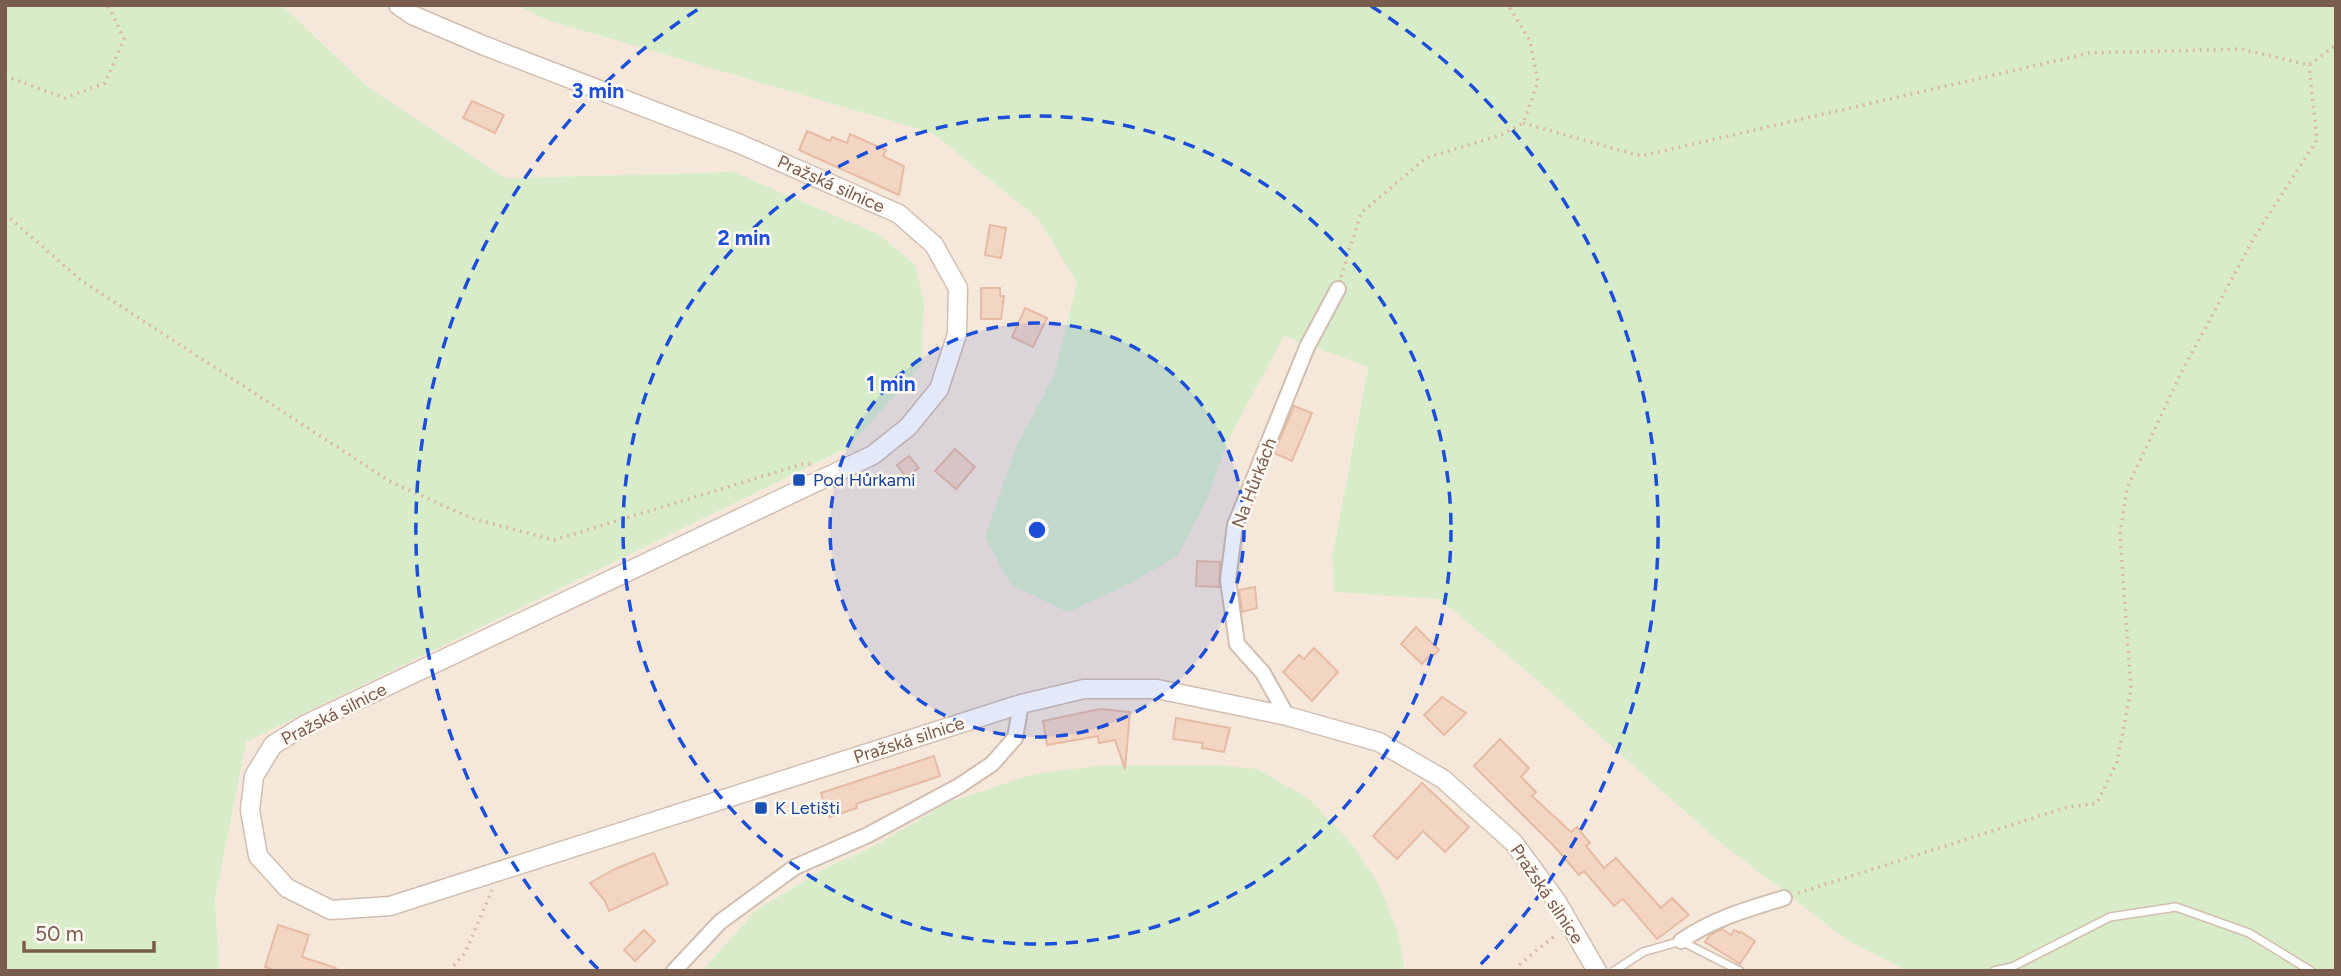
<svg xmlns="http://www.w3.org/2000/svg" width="2341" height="976" font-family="Figtree,sans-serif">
<rect width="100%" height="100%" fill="#fdf6ec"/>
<path fill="#f5e8da" d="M 282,5 L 516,5 L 547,20 L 932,133 L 1037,218 L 1077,281 L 1054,375 L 1017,445 L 1207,499 L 1228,440 L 1283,336 L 1368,366 L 1332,557 L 1334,591 L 1439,599 L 1531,675 L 1717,840 L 1848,941 L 1908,971 L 1405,971 L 1404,961 L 1216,765 L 1105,765 L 878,844 L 820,871 L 755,911 L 702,971 L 220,971 L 215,899 L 245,742 L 849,447 L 733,172 L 505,178 L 369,88 Z"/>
<g fill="#d8ecc9">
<path d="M 5,5 L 282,5 L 369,88 L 505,178 L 733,172 L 880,235 L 915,265 L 924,302 L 922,364 L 849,447 L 246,742 L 215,899 L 220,971 L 5,971 Z"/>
<path d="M 516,5 L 2336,5 L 2336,971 L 1908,971 L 1848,941 L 1717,840 L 1531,675 L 1439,599 L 1334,592 L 1332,557 L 1368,367 L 1284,336 L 1228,440 L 1207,499 L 1178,555 L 1131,583 L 1068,612 L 1011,585 L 985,537 L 1017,445 L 1054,375 L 1077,282 L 1037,218 L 932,133 L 547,20 Z"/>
<path d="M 1105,765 L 1216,765 L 1257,769 L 1309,799 L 1349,840 L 1378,883 L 1398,932 L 1405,971 L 702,971 L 755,911 L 820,871 L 878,844 L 947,803 L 1034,774 Z"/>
</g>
<g fill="#f3d5c3" stroke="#e6bba3" stroke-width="2">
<path d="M 472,101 L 504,115 L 495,133 L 463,118 Z"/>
<path d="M 807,131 L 830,141 L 832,137 L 847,143 L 850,134 L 886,150 L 883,156 L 904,166 L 899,195 L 799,150 Z"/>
<path d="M 990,225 L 1006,228 L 1001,258 L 985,255 Z"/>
<path d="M 981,288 L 1000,288 L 1000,296 L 1004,296 L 1001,319 L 981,319 Z"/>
<path d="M 1025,308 L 1047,318 L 1033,347 L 1012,337 Z"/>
<path d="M 1294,406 L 1312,413 L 1292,461 L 1274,453 Z"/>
<path d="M 955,449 L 975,467 L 956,489 L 935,471 Z"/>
<path d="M 909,456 L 919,468 L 906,477 L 897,465 Z"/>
<path d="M 1197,561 L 1220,562 L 1219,587 L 1196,586 Z"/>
<path d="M 1255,587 L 1257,608 L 1242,612 L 1239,590 Z"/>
<path d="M 1416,627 L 1439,650 L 1430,659 L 1428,657 L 1422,664 L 1401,644 Z"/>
<path d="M 1314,648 L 1338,672 L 1312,701 L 1283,672 L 1299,655 L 1304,659 Z"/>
<path d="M 1442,697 L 1466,713 L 1444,735 L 1424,715 Z"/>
<path d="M 1100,709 L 1130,712 L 1125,769 L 1115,740 L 1099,743 L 1098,736 L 1047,745 L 1043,721 Z"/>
<path d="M 1176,718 L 1230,728 L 1224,752 L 1202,748 L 1203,743 L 1173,739 Z"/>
<path d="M 1500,739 L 1529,768 L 1521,777 L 1536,792 L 1532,796 L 1571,832 L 1577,827 L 1590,843 L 1586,846 L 1604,868 L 1616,858 L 1661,908 L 1672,898 L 1689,915 L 1657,939 L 1623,899 L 1614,906 L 1584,871 L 1579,875 L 1555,847 L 1474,766 Z"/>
<path d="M 934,756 L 940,776 L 856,804 L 857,808 L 830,817 L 828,814 L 821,793 Z"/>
<path d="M 1422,783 L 1469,827 L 1445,852 L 1423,831 L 1397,859 L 1373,836 Z"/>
<path d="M 654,853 L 668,884 L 609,911 L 605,901 L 590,883 L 615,869 Z"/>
<path d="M 278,925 L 309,935 L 302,957 L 336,968 L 336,971 L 277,971 L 265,967 Z"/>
<path d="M 1722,929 L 1731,935 L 1734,930 L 1740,933 L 1741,932 L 1755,941 L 1740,964 L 1705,942 L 1710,935 Z"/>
<path d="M 644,930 L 655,941 L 635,961 L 624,950 Z"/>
</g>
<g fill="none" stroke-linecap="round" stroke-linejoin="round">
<defs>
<g id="service">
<path d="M 1614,971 L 1643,952 L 1681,941 L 1740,971"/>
<path d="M 1994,971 L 2012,967 L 2110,917 L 2176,907 L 2249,933 L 2311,971"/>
</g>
<g id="minor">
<path d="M 1287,716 L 1263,673 L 1237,644 L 1228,580 L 1235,525 L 1307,347 L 1338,289"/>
<path d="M 1681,941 C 1712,919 1748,909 1784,898"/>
<path d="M 674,971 L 720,922 L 795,867 L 868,835 L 959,786 L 992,764 L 1015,738 L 1021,704"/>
</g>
<path id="tertiary" d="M 398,5 L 412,15 L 485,46 L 740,144 L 899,214 L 934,245 L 958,288 L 957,334 L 939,389 L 908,427 L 873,455 L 305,725 L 273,745 L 254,776 L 250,810 L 258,856 L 287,888 L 331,910 L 390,906 L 1021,704 L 1084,689 L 1157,689 L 1287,716 L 1379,742 L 1443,779 L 1514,843 L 1557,902 L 1597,971"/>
</defs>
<use href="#service" stroke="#d1beb0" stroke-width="10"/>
<use href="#minor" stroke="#d1beb0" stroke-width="18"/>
<use href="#tertiary" stroke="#d1beb0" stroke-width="21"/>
<g stroke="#d9b8a5" stroke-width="3.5" stroke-dasharray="2 5" stroke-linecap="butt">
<path d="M 5,76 L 65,98 L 105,83 L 124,39 L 108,5"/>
<path d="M 1523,123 L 1641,156 L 2090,53 L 2241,49 L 2309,65 L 2336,45"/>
<path d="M 5,214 L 82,281 L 391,482 L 471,518 L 554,540 L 803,464 L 813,464"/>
<path d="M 1341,277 L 1361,213 L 1426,158 L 1501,135 L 1523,123 L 1538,82 L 1530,41 L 1508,5"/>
<path d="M 1798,893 L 2064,808 L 2097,803 L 2117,762 L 2131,690 L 2120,534 L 2127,488 L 2181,373 L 2220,301 L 2255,236 L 2317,140 L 2309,65"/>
<path d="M 449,971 L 465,953 L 492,890"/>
<path d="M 1516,971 L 1521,963 L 1557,934"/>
</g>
<use href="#service" stroke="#fff" stroke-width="7"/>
<use href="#minor" stroke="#fff" stroke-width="14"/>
<use href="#tertiary" stroke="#fff" stroke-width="18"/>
</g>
<circle cx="1037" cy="530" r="207" fill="#1d4ed8" fill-opacity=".12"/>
<g fill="none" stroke="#1d4ed8" stroke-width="3.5" stroke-dasharray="12 9">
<circle cx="1037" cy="530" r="207"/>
<circle cx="1037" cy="530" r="414"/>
<path d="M598 969A621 621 0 0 1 703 6M1371 6A621 621 0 0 1 1476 969"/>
</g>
<g fill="#1a4fb4" stroke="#fffaf3" stroke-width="2.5">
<rect x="792" y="473" width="14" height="14" rx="3.5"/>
<rect x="754" y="801" width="14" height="14" rx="3.5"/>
</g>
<g text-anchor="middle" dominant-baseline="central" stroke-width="5" stroke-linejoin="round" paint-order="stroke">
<g font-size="18" fill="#7a5c4d" stroke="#fffaf3">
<text transform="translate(831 184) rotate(24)">Pražská silnice</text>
<text transform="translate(1254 483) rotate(-69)">Na Hůrkách</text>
<text transform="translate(334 714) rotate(-27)">Pražská silnice</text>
<text transform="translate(909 740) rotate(-18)">Pražská silnice</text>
<text transform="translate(1547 894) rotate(56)">Pražská silnice</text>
</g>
<g font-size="18" fill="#164399" stroke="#fffaf3" text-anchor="start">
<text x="813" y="480">Pod Hůrkami</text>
<text x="775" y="808">K Letišti</text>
</g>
</g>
<circle cx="1037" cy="530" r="10" fill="#1d4ed8" stroke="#fffaf3" stroke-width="3.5"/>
<g font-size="21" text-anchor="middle" font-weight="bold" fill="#1d4ed8" stroke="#fffaf3" stroke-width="5" stroke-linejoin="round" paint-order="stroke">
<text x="598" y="98">3 min</text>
<text x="744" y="245">2 min</text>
<text x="891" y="391">1 min</text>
</g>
<rect width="2341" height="976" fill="none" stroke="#7a5c4d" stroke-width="14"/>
<path d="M24 941v10h130v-10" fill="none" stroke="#7a5c4d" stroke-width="3.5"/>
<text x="35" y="941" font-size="21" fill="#7a5c4d" stroke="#fffaf3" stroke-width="5" paint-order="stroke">50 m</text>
</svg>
